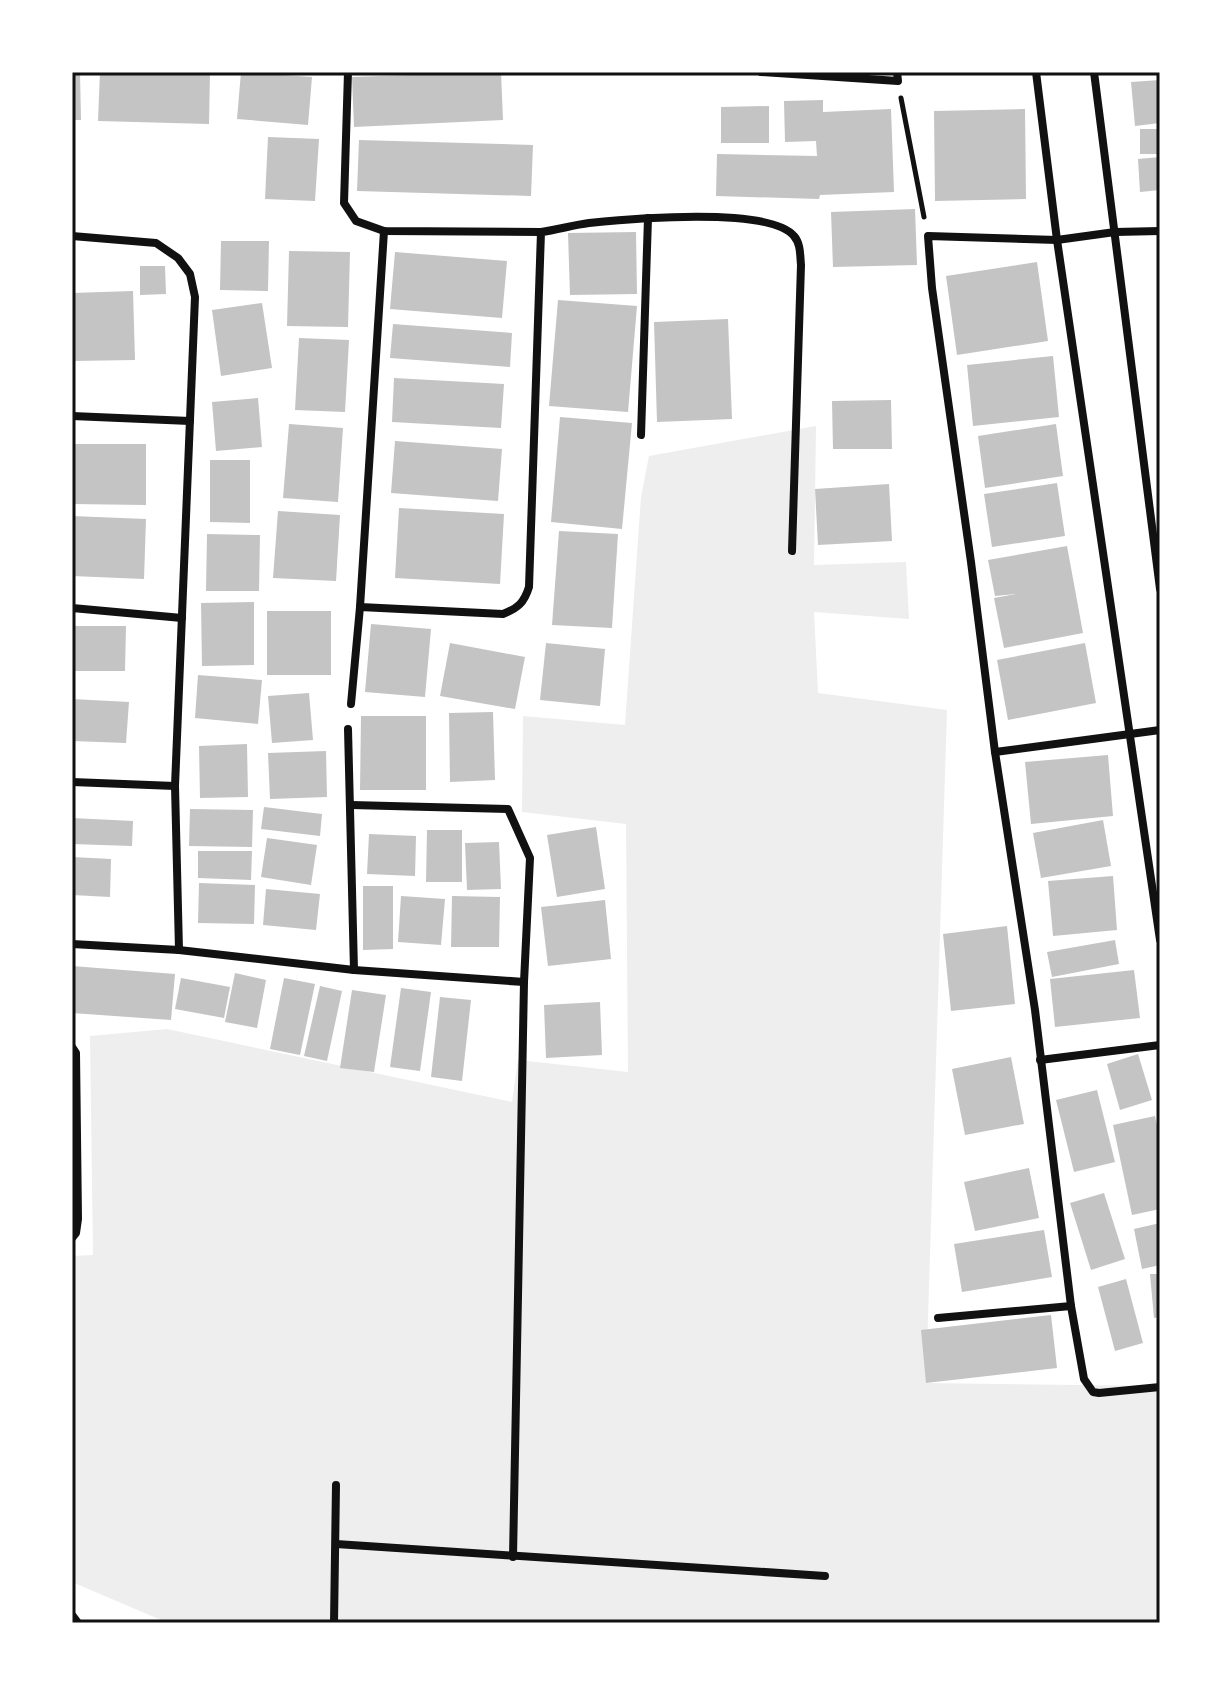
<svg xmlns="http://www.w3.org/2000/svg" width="1232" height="1695" font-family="Spectral,serif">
<rect width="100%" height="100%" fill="#fff"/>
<path fill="#eee" d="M 816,426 L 814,565 L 906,562 L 909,619 L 814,612 L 818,693 L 947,710 L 926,1383 L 1160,1386 L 1160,1623 L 168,1623 L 72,1582 L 72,1256 L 93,1255 L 90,1036 L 167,1029 L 512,1102 L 518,1060 L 628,1072 L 626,824 L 522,812 L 523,716 L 625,725 L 641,497 L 649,456 Z"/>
<g fill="#c4c4c4">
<path d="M 72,72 L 80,72 L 81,120 L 72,120 Z"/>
<path d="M 100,72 L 210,72 L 209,124 L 98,121 Z"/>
<path d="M 241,72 L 312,77 L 308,125 L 237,119 Z"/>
<path d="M 501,72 L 503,120 L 354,127 L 352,77 Z"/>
<path d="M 1160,80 L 1160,123 L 1135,126 L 1131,82 Z"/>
<path d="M 823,100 L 823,112 L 891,109 L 894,192 L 820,195 L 819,199 L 716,196 L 717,154 L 817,156 L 816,141 L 785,142 L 784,101 Z"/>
<path d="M 769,106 L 769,143 L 721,143 L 721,107 Z"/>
<path d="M 1025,109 L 1026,199 L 935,201 L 934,111 Z"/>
<rect x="1140" y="129" width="20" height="25"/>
<path d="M 268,137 L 319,139 L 315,201 L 265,199 Z"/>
<path d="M 359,140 L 533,145 L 531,196 L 357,191 Z"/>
<path d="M 1160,157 L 1160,190 L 1140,192 L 1138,159 Z"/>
<path d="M 915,209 L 917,265 L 833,267 L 831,212 Z"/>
<path d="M 636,232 L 637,294 L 570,295 L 568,233 Z"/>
<path d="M 221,241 L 269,241 L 268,291 L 220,290 Z"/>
<path d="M 289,251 L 350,252 L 348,327 L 287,326 Z"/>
<path d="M 395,252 L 507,261 L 502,318 L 390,309 Z"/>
<path d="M 1037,262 L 1048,341 L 957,355 L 946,276 Z"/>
<path d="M 140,266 L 165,266 L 166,294 L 140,295 Z"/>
<path d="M 133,291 L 135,360 L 72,361 L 72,293 Z"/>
<path d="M 558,300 L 637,306 L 628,412 L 549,406 Z"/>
<path d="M 262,303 L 272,368 L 221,376 L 212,310 Z"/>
<path d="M 728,319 L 732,419 L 657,422 L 654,322 Z"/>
<path d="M 393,324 L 512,333 L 510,367 L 390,358 Z"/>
<path d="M 299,338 L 349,340 L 345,412 L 295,410 Z"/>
<path d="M 1053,356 L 1059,417 L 973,426 L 967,365 Z"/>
<path d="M 394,378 L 504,384 L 501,428 L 392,422 Z"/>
<path d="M 258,398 L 262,447 L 216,451 L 212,402 Z"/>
<path d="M 891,400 L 892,449 L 833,449 L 832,401 Z"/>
<path d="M 560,417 L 632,423 L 622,529 L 551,522 Z"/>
<path d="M 289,424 L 343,428 L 338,502 L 283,498 Z"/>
<path d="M 1056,424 L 1063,476 L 985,488 L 978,436 Z"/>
<path d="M 395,441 L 502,449 L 498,501 L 391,493 Z"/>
<path d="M 72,444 L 146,444 L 146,505 L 72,504 Z"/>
<path d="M 210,460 L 250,460 L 250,523 L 210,522 Z"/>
<path d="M 1057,483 L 1065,536 L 992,547 L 984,494 Z"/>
<path d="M 889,484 L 892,541 L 818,545 L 815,489 Z"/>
<path d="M 399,508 L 504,514 L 500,584 L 395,578 Z"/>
<path d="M 278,511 L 340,515 L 336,581 L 273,578 Z"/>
<path d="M 72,516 L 146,519 L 144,579 L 72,576 Z"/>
<path d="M 559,531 L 618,534 L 612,628 L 552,625 Z"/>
<path d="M 207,534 L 260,535 L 259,591 L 206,591 Z"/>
<path d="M 1067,546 L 1083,633 L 1004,648 L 994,598 L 1016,594 L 995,596 L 988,560 Z"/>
<path d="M 254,602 L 254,665 L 202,666 L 201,603 Z"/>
<rect x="267" y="611" width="64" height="64"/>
<path d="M 371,624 L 431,629 L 425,697 L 365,692 Z"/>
<path d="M 72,626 L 126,626 L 125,671 L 72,671 Z"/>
<path d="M 450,643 L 525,657 L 515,709 L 440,696 Z"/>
<path d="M 546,643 L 605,649 L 600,706 L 540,700 Z"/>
<path d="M 1085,643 L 1096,703 L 1008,720 L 997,660 Z"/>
<path d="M 198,675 L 262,680 L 258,724 L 195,718 Z"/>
<path d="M 309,693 L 313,740 L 272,743 L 268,696 Z"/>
<path d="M 72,699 L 129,702 L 126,743 L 72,741 Z"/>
<path d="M 493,712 L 495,780 L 450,782 L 449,713 Z"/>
<path d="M 361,716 L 426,716 L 426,790 L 360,790 Z"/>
<path d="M 247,744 L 248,797 L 200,798 L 199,746 Z"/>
<path d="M 326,751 L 327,797 L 270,799 L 268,753 Z"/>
<path d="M 1108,755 L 1113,816 L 1031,824 L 1025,762 Z"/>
<path d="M 264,807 L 322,814 L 320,836 L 261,829 Z"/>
<path d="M 190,809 L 253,810 L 252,847 L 189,846 Z"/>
<path d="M 72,818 L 133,821 L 132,846 L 72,844 Z"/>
<path d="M 1103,820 L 1111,866 L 1041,878 L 1033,833 Z"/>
<path d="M 596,827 L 605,889 L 557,897 L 547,835 Z"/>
<path d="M 427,830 L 462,830 L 462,882 L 426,882 Z"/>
<path d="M 369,834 L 416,836 L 415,876 L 367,874 Z"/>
<path d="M 267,838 L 317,845 L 311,885 L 261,877 Z"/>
<path d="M 499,842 L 501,889 L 467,890 L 465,843 Z"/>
<path d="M 198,851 L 252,851 L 251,880 L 198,878 Z"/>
<path d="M 72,857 L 111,859 L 110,897 L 72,895 Z"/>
<path d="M 1113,876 L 1117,930 L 1053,936 L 1048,881 Z"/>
<path d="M 199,883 L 255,885 L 254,924 L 198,923 Z"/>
<path d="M 363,886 L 393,886 L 393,949 L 363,950 Z"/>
<path d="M 266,889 L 320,894 L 316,930 L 263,925 Z"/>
<path d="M 401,896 L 445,899 L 441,945 L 398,942 Z"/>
<path d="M 452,896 L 500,897 L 499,947 L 451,947 Z"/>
<path d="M 605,900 L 611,959 L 548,966 L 541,907 Z"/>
<path d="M 1007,926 L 1015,1004 L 951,1011 L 943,934 Z"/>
<path d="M 1115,940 L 1119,964 L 1052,977 L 1047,952 Z"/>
<path d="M 72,966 L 175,974 L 171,1020 L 72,1013 Z"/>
<path d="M 1134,970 L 1140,1018 L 1055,1027 L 1050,979 Z"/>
<path d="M 235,973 L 266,980 L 257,1028 L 225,1022 Z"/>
<path d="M 181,978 L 230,987 L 224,1018 L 175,1009 Z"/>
<path d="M 284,978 L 315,984 L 300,1055 L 270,1049 Z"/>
<path d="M 320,986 L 342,991 L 327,1061 L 304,1056 Z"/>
<path d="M 401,988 L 431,992 L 420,1071 L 390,1067 Z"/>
<path d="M 352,990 L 386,995 L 374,1072 L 340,1068 Z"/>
<path d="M 440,997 L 471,1000 L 462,1081 L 431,1077 Z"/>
<path d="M 600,1002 L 602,1055 L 546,1058 L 544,1005 Z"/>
<path d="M 1138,1054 L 1152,1100 L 1120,1110 L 1107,1064 Z"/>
<path d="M 1011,1057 L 1024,1124 L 965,1135 L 952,1069 Z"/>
<path d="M 1097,1090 L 1115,1162 L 1074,1172 L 1056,1100 Z"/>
<path d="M 1155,1116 L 1160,1139 L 1160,1209 L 1132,1215 L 1113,1125 Z"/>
<path d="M 1029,1168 L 1039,1218 L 975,1231 L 964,1182 Z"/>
<path d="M 1104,1193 L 1125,1259 L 1091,1270 L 1070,1203 Z"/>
<path d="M 1160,1223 L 1160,1265 L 1142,1269 L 1134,1229 Z"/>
<path d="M 1044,1230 L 1052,1277 L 962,1292 L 954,1244 Z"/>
<path d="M 1150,1274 L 1160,1274 L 1160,1317 L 1154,1318 Z"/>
<path d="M 1126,1279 L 1143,1343 L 1115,1351 L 1098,1287 Z"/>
<path d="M 1051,1315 L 1057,1368 L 926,1383 L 921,1330 Z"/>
</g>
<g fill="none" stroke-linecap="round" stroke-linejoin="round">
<path stroke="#111" stroke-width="5" d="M 901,98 L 924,217"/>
<g stroke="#111" stroke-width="8">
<path d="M 348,72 L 344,203 L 356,221 L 384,231 L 541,232"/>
<path d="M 761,72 L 898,81 L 897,72"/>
<path d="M 1036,72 L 1057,240 L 1160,940"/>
<path d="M 1094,72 L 1160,589"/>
<path d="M 384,231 L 360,607 L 503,614 C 518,608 524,603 529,587 L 541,232 C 557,230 573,225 589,223 C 628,219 769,206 794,236 C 801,244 800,256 801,265 L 792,551"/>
<path d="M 1160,231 L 1115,232 L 1057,240 L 928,236 L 932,288 L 971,562 L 995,752 L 1035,1010 L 1071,1306 L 1084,1379 L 1093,1392 L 1099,1393 L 1160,1387"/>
<path d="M 72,236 L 156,243 L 178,258 L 190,274 L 195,297 L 175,786 L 179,950"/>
<path d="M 72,416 L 190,421"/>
<path d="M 641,435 L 648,218"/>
<path d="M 72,608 L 182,618"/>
<path d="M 351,704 L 360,607"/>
<path d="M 995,752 L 1160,730"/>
<path d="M 72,782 L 175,786"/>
<path d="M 351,805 L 508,809 L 530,858 L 524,982 L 354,970"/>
<path d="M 72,944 L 179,950 L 354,970 L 348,729"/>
<path d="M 72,1047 L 76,1053 L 78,1219 L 76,1233 L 72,1238"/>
<path d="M 1040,1060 L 1160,1045"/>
<path d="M 938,1318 L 1071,1306"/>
<path d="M 336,1544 L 825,1576"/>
<path d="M 513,1557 L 524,982"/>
<path d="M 72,1615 L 78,1623"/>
<path d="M 334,1623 L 336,1485"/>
</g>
</g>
<rect width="1232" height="1695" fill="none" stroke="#ffffff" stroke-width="148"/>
<rect x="74" y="74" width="1084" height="1547" fill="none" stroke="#111" stroke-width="3"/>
</svg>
